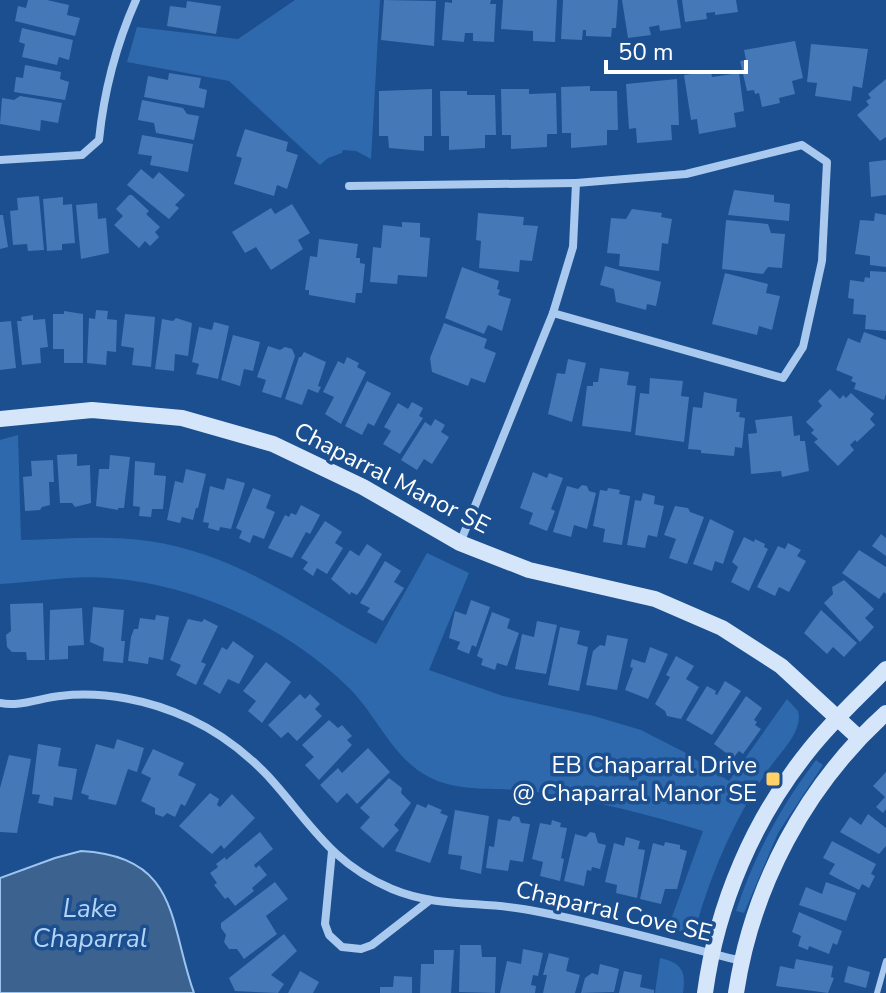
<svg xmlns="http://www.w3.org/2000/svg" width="886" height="993" font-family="'Nunito Sans',sans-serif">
<rect width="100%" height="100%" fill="#1b4f8f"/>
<g fill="#2e69ad">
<path d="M 295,0 L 380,0 L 371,159 L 356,151 L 343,150 L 342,153 L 328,158 L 320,165 L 229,81 L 127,62 L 137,27 L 238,39 Z"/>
<path d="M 18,435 L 21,540 C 63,539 107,535 149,541 C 237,554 301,604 376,644 L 427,553 L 469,573 L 429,670 L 503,696 L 594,716 L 641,730 L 684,752 L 729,781 L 787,699 L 798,711 C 804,731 779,754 768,770 C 736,816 713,868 697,923 L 699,928 L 684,932 L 668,928 L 703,831 C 649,815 593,800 537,792 C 502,786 461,794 429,777 C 392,758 377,715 348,687 C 286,627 197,585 109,578 C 73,575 36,582 0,584 L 0,440 Z"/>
<path d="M 816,760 L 823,765 L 778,833 L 744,913 L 736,911 C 754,856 781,806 816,760 Z"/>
<path d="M 660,958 C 682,963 686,971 683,993 L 655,993 Z"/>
</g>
<path fill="#3c6290" stroke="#9cc4f0" stroke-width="2" d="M 81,851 C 180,856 169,924 194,993 L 0,993 L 0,878 L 55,858 Z"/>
<g fill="#4478b7">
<path d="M 28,0 L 47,0 L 69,5 L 67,15 L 80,18 L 75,36 L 15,21 L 18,6 L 26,8 Z"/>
<path d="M 384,0 L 436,1 L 434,46 L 381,40 Z"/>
<path d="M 452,0 L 491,0 L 490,4 L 496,4 L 494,42 L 473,41 L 473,33 L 465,33 L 464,42 L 442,40 L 445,2 L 452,3 Z"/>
<path d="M 503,0 L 557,0 L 555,42 L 533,41 L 533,31 L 501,29 Z"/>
<path d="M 563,0 L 618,0 L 616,28 L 612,28 L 611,37 L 586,36 L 586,30 L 583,30 L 582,40 L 561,39 Z"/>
<path d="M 622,0 L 677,0 L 681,28 L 660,31 L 659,25 L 655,26 L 649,27 L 651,35 L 628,38 Z"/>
<path d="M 682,0 L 736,0 L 738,12 L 715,15 L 715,12 L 706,13 L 707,19 L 685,22 Z"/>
<path d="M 187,1 L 221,6 L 216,34 L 167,26 L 170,6 L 186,8 Z"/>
<path d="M 22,28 L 73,40 L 69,60 L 59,57 L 57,65 L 22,57 L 25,44 L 19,42 Z"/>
<path d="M 795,41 L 803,78 L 792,81 L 795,94 L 779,98 L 780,103 L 762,107 L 759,93 L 755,94 L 754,90 L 747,91 L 740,61 L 746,60 L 744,50 Z"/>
<path d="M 811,44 L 868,49 L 862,88 L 853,86 L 851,101 L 815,96 L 817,83 L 807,82 Z"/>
<path d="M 25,65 L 61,72 L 60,79 L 69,82 L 65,100 L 14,92 L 16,77 L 23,78 Z"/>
<path d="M 711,71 L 712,77 L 739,73 L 744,111 L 734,113 L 736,127 L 699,134 L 697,119 L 691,120 L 684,75 Z"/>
<path d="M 169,73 L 201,78 L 199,88 L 207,90 L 204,108 L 144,97 L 148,76 L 168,80 Z"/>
<path d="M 677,79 L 679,125 L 671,125 L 672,140 L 637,143 L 636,128 L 629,129 L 626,84 Z"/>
<path d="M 886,79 L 886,137 L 880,141 L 857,115 L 869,105 L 866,101 L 871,98 L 868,94 Z"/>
<path d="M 590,86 L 590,91 L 617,91 L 618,130 L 607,130 L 607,145 L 571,148 L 571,133 L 562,133 L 561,87 Z"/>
<path d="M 432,89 L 432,136 L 424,136 L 424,151 L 389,148 L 388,136 L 379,136 L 379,91 Z"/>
<path d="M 501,89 L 529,89 L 529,94 L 556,93 L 557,134 L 547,134 L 547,147 L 511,149 L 511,135 L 502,135 Z"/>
<path d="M 440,91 L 467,91 L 467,95 L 495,95 L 496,135 L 485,135 L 485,148 L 449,150 L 449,136 L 441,136 Z"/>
<path d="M 20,96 L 62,103 L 58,123 L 41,120 L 40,131 L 0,124 L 2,98 L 14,100 Z"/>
<path d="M 142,100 L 183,108 L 187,114 L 199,116 L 194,140 L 156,133 L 154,123 L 138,120 Z"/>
<path d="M 245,129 L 288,142 L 286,151 L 298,155 L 287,189 L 277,185 L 274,196 L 234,184 L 242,158 L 236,156 Z"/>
<path d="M 142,135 L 193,144 L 188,172 L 150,165 L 152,156 L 138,154 Z"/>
<path d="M 886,160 L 886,195 L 871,197 L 869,162 Z"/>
<path d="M 141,169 L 153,179 L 159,172 L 185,195 L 175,205 L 179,208 L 169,219 L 127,185 Z"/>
<path d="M 734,190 L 774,195 L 774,202 L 790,204 L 789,221 L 728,215 Z"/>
<path d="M 129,195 L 132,195 L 149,211 L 146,214 L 160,227 L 155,232 L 159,237 L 150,246 L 145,241 L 139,248 L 114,225 L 123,216 L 116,209 Z"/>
<path d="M 39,196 L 44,250 L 28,251 L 27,244 L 13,245 L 10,211 L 18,210 L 17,198 Z"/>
<path d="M 63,197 L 63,205 L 72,204 L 75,243 L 62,244 L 62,250 L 47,251 L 43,199 Z"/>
<path d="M 97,203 L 98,219 L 106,218 L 109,253 L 81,259 L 76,205 Z"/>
<path d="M 292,204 L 310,233 L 298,240 L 303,249 L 271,270 L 256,247 L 245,253 L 232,232 L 271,208 L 275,214 Z"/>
<path d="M 632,209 L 662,213 L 661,217 L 672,219 L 668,244 L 662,243 L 659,271 L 619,266 L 620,254 L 607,253 L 611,218 L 626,219 Z"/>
<path d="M 478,213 L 524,217 L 523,225 L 538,226 L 532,261 L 520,260 L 519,272 L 479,268 L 481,241 L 476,240 Z"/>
<path d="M 875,213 L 886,215 L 886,267 L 870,265 L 870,256 L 855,254 L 860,220 L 874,221 Z"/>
<path d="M 0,215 L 3,215 L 8,247 L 0,249 Z"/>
<path d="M 726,220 L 768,224 L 771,233 L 785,234 L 782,268 L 768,267 L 763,274 L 722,269 Z"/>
<path d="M 402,222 L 420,223 L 420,237 L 430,238 L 427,277 L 398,275 L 397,284 L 370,282 L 373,247 L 381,248 L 383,225 L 402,227 Z"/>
<path d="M 319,239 L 358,244 L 356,258 L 360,258 L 360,263 L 365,264 L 362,293 L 356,293 L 355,303 L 309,295 L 309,290 L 305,290 L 310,256 L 317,257 Z"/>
<path d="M 605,266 L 661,282 L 656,306 L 647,304 L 646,310 L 616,302 L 614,289 L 600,285 Z"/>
<path d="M 462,267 L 499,281 L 497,289 L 500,290 L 498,295 L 511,299 L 502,331 L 488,325 L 484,334 L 445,318 Z"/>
<path d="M 870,271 L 886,272 L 886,331 L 865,329 L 866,315 L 853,314 L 854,299 L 848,298 L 850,280 L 864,282 L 865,277 L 870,278 Z"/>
<path d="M 725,273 L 768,284 L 766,293 L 780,296 L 772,330 L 759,326 L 757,335 L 712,324 Z"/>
<path d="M 96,310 L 108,311 L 107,319 L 117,320 L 116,352 L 107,351 L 106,365 L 87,363 L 89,318 L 95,319 Z"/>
<path d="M 64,311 L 83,314 L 83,363 L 64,363 L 64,349 L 53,349 L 53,314 L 64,314 Z"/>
<path d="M 125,314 L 155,317 L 151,367 L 132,365 L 134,348 L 121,346 Z"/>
<path d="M 33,315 L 33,320 L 45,319 L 48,347 L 40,348 L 41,363 L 22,365 L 17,321 L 22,321 L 21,317 Z"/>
<path d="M 176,318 L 192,323 L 188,356 L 175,354 L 174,371 L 155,369 L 162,319 L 173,321 Z"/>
<path d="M 11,321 L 16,368 L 0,370 L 0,322 Z"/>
<path d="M 214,322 L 229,326 L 218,379 L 196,374 L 199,364 L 192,362 L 199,327 L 212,330 Z"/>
<path d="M 444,323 L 487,339 L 484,348 L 496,353 L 485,383 L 471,378 L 468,386 L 432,372 L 430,358 Z"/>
<path d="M 864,332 L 886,340 L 886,394 L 884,400 L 854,389 L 856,383 L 851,381 L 853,377 L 836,370 L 848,338 L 860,343 Z"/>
<path d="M 233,335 L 260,342 L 253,371 L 244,369 L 240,386 L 221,380 Z"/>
<path d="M 268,346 L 280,350 L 285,347 L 292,349 L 295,356 L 281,398 L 262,392 L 266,380 L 257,377 Z"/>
<path d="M 304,352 L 326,362 L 318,386 L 321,387 L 318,393 L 308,389 L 302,405 L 285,399 L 299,357 L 301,357 Z"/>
<path d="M 347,357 L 359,363 L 357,367 L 366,372 L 341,424 L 325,414 L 334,397 L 323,392 L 338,361 L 344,364 Z"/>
<path d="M 568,359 L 586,363 L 572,422 L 548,414 L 557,373 L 565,374 Z"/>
<path d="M 600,368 L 629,372 L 627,385 L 636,386 L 631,432 L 582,426 L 587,386 L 593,386 L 593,382 L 598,382 Z"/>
<path d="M 650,378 L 683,381 L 681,396 L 689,397 L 684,442 L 635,435 L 640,393 L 649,394 Z"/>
<path d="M 367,381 L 391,393 L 374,426 L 368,423 L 362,435 L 345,426 Z"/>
<path d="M 830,389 L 840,399 L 843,395 L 846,398 L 851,393 L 874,414 L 870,419 L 875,425 L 857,442 L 855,440 L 850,445 L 854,450 L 838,466 L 814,442 L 818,439 L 811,433 L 814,430 L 806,422 L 822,406 L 818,401 Z"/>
<path d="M 704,392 L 737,399 L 736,412 L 740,412 L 739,417 L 745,418 L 742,448 L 735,447 L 734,456 L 701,453 L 701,450 L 688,449 L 693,407 L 702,408 Z"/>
<path d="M 412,402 L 423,408 L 419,416 L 423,418 L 400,454 L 383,444 L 391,431 L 384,427 L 398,403 L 408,409 Z"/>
<path d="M 792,416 L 794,436 L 800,435 L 800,441 L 805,441 L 809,471 L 782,477 L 781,471 L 751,474 L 748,434 L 757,433 L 755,420 Z"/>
<path d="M 435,419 L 445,425 L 441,432 L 449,437 L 432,464 L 424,459 L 417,470 L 401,460 L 425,422 L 431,426 Z"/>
<path d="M 77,454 L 77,466 L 90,465 L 91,503 L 75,507 L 72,503 L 60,503 L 57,455 Z"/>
<path d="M 110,455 L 130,457 L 124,508 L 118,508 L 118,510 L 96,506 L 99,469 L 109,469 Z"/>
<path d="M 53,460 L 54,482 L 49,482 L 50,505 L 42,507 L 40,510 L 25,511 L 23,477 L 32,476 L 31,461 Z"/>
<path d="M 135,461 L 155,463 L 154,475 L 166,476 L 163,509 L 152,509 L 151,517 L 139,516 L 140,507 L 133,506 Z"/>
<path d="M 186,469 L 206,474 L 198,508 L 196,508 L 193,520 L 182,517 L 180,523 L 167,520 L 175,481 L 183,483 Z"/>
<path d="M 533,472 L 547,478 L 549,473 L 563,478 L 551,509 L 555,511 L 547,531 L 529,524 L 533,513 L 520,508 Z"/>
<path d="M 227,478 L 245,483 L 231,529 L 220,527 L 219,531 L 208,528 L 209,523 L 203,522 L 210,486 L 224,490 Z"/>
<path d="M 582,485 L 587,486 L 589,491 L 596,493 L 587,529 L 574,525 L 571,537 L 553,532 L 567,486 L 578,489 Z"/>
<path d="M 253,488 L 271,495 L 266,508 L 275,512 L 264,539 L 253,535 L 250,543 L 239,538 L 242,531 L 236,528 Z"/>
<path d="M 608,488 L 620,490 L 619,494 L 630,496 L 622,545 L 603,542 L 605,529 L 593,526 L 600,490 L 607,491 Z"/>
<path d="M 643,493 L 655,496 L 654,504 L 664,506 L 657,537 L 648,535 L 645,548 L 627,545 L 635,500 L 641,501 Z"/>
<path d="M 301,505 L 320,515 L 310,534 L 306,532 L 292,558 L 268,548 L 285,515 L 289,517 L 291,513 L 296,515 Z"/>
<path d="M 675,506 L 688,508 L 690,512 L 704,517 L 687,564 L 669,558 L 676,539 L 664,535 Z"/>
<path d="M 710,519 L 734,531 L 723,564 L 715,561 L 712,571 L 693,564 Z"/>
<path d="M 325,521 L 342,532 L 335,543 L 343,548 L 327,574 L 317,568 L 313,576 L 303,569 L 308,562 L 301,558 Z"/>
<path d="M 881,534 L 886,538 L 886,556 L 872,546 Z"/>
<path d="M 744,537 L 754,542 L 755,539 L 765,544 L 764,547 L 768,549 L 749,591 L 731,582 L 738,567 L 732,562 Z"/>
<path d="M 788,543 L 801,550 L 797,556 L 806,561 L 789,592 L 779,587 L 775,596 L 757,587 L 778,546 L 785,549 Z"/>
<path d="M 367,544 L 382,554 L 363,587 L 357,595 L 351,592 L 350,595 L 331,579 L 350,550 L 359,556 Z"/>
<path d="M 859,550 L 886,567 L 886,594 L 884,592 L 879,599 L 842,573 Z"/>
<path d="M 385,561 L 401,571 L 394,582 L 404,588 L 383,621 L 367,612 L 370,608 L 360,603 Z"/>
<path d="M 844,580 L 874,609 L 865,618 L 874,627 L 860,642 L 824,603 L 833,594 L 832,587 Z"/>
<path d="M 471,600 L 490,607 L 476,647 L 472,645 L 469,654 L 457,649 L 460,642 L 449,638 L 455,611 L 466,615 Z"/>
<path d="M 43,603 L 45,660 L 27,660 L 26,652 L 12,652 L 7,647 L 6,635 L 11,631 L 10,604 Z"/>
<path d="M 93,607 L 124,610 L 121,641 L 125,641 L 123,663 L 103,661 L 104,648 L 90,642 Z"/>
<path d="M 82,608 L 84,645 L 68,646 L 68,659 L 49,660 L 50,610 Z"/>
<path d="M 821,610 L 857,643 L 844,657 L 833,647 L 827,654 L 804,633 Z"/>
<path d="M 492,612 L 510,619 L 507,628 L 519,633 L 507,666 L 497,663 L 495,670 L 481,665 L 483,659 L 477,656 Z"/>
<path d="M 156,615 L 169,617 L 163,660 L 149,657 L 148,664 L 128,661 L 131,637 L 134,629 L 138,629 L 140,618 L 155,620 Z"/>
<path d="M 188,619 L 202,622 L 204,619 L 218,626 L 201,662 L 206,664 L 196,685 L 176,675 L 181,665 L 170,660 Z"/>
<path d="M 537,621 L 557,625 L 546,674 L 515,669 L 522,634 L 534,637 Z"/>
<path d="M 560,627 L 580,631 L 577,644 L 588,647 L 579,691 L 548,685 Z"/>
<path d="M 607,635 L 628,639 L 617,690 L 586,685 L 593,651 L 600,645 L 605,646 Z"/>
<path d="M 233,641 L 254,656 L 239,684 L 228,679 L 220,694 L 203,684 L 222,647 L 227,650 Z"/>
<path d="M 650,647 L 668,654 L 648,699 L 625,690 L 633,668 L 630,667 L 632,659 L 645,663 Z"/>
<path d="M 676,656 L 694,666 L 686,679 L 699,687 L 681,719 L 667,716 L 665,711 L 655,704 L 670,677 L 666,675 Z"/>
<path d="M 266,662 L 291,682 L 262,723 L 248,711 L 256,701 L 243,691 Z"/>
<path d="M 725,681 L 741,691 L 712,735 L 686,720 L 707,686 L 716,691 L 715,694 L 717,695 Z"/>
<path d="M 300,694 L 305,699 L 310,694 L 320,704 L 315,709 L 322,716 L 297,741 L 288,732 L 281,738 L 268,725 Z"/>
<path d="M 746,696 L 762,708 L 754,720 L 757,722 L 755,725 L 761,729 L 743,754 L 739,751 L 733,758 L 714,744 Z"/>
<path d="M 329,720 L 338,728 L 342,725 L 352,736 L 347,740 L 352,745 L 319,780 L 305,765 L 314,757 L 302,745 Z"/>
<path d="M 117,739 L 144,748 L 137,772 L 128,769 L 116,805 L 88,799 L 89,796 L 81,793 L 96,744 L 114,749 Z"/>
<path d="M 38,744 L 61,748 L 58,766 L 77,769 L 72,800 L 54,797 L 53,806 L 38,803 L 40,795 L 32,794 Z"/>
<path d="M 368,748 L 390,772 L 357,804 L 347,793 L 337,803 L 320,785 L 338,768 L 342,773 Z"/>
<path d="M 153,749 L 184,763 L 178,775 L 196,784 L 185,806 L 181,804 L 175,817 L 167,813 L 163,817 L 155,814 L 155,808 L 141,801 L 151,778 L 141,773 Z"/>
<path d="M 9,755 L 31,759 L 17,833 L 0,832 L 0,788 Z"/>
<path d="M 886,772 L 886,809 L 883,813 L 876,807 L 885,797 L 873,786 Z"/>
<path d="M 389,778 L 402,788 L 401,793 L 411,803 L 394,825 L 399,830 L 383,848 L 360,828 L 370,817 L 360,808 Z"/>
<path d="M 210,793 L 219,799 L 217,805 L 220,807 L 232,794 L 255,818 L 224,849 L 221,845 L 212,854 L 179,826 Z"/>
<path d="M 417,804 L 426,808 L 428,804 L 442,810 L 440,813 L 448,816 L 430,863 L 395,851 Z"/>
<path d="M 455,810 L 489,816 L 481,874 L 460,869 L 462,856 L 448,854 Z"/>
<path d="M 868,814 L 886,828 L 886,846 L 879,854 L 840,832 L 850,817 L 861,825 Z"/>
<path d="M 513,816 L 519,817 L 521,823 L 530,824 L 523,862 L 510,860 L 508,871 L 486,868 L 489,846 L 494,847 L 498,819 L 510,821 Z"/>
<path d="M 552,820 L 561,823 L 560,827 L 567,828 L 561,858 L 564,859 L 560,881 L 540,876 L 543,862 L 532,859 L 540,823 L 551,825 Z"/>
<path d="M 260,832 L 273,849 L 254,865 L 256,868 L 259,865 L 267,875 L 252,888 L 254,891 L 235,906 L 228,897 L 225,899 L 214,885 L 217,883 L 210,873 L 218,867 L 216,864 L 225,857 L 226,860 Z"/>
<path d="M 590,832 L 595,833 L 598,843 L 606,845 L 600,869 L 592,867 L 591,871 L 587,870 L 584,886 L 564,881 L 575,834 L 586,837 Z"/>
<path d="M 626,837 L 640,841 L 638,849 L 645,850 L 637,898 L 616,893 L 617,885 L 605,882 L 614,843 L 624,846 Z"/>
<path d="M 832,841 L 876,864 L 871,874 L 875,876 L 869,888 L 862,884 L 859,890 L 829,874 L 835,864 L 823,858 Z"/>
<path d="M 665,842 L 680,845 L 680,849 L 687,851 L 677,889 L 665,889 L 661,904 L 640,899 L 653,843 L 664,846 Z"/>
<path d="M 275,882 L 288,899 L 266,916 L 277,934 L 244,959 L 237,949 L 229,949 L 224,942 L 226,935 L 221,928 L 221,923 Z"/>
<path d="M 826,882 L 856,893 L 846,921 L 799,905 L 806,887 L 822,894 Z"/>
<path d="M 799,912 L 842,931 L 837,945 L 833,943 L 829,954 L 809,946 L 808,950 L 798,946 L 801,936 L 792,932 Z"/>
<path d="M 284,934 L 297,951 L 271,975 L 284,984 L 278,993 L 235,991 L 229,978 Z"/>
<path d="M 460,945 L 481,945 L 482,957 L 496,957 L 495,993 L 459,992 Z"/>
<path d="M 523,949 L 543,953 L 538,976 L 533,975 L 531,985 L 536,986 L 535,993 L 500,993 L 507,961 L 521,964 Z"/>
<path d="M 434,950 L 454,950 L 451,993 L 420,993 L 421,964 L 434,964 Z"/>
<path d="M 549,953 L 569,958 L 566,971 L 580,975 L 575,993 L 543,993 L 547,975 L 543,975 Z"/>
<path d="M 796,959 L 833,966 L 831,977 L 834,978 L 828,993 L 776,986 L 780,966 L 794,969 Z"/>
<path d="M 600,964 L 619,969 L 614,992 L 581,993 L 585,978 L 592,973 L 598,975 Z"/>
<path d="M 848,966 L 870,972 L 866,988 L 844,982 Z"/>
<path d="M 300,971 L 319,982 L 313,993 L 288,993 Z"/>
<path d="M 624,971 L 642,975 L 640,987 L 654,990 L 654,993 L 619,993 Z"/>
<path d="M 394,976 L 412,977 L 412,993 L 380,993 L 380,987 L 393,987 Z"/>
</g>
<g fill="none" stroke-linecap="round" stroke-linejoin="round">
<path stroke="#a9c9ee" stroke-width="6" d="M 877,993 L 886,961"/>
<g stroke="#a9c9ee" stroke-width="8">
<path d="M 802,145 L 827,162 L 822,261 L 803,347 L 783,378 L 553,313 L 573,247 L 576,183 L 686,174 Z"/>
<path d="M 0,160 L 82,155 L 99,140 C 104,91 116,45 136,0"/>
<path d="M 349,186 L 576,183"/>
<path d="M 460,543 L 553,313"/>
<path d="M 0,703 C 20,707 40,698 60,696 C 104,691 150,700 190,719 C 218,732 246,753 268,776 C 310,822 330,863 392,889 C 437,908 483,901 529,910 C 601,923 671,944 742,961"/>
<path d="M 332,851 L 325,924 L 329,935 L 342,947 L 361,949 L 372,945 L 430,900"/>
</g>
<g stroke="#d6e6fa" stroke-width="16">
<path d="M 0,419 L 92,410 L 182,418 L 273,444 L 363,487 L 460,543 L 529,570 L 655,599 L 722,628 L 781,666 L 859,738"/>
<path d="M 705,993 C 717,904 754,818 810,749 C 833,720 860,696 886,669"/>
<path d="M 736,993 C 752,886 806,785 886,713"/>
</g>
</g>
<rect fill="#ffd166" stroke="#1b4f8f" stroke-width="3" x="765" y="771" width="16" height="16" rx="4"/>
<g text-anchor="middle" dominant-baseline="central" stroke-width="7" stroke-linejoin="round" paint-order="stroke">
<g font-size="24" fill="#fff" stroke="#1b4f8f">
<text transform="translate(392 478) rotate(27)">Chaparral Manor SE</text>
<text transform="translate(614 911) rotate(13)">Chaparral Cove SE</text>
</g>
<g font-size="24" fill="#fff" stroke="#1b4f8f" text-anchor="end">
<text x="757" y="765">EB Chaparral Drive<tspan x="757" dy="28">@ Chaparral Manor SE</tspan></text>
</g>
<g font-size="26" font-style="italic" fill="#b5d3f5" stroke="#1b4f8f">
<text x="90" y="908">Lake<tspan x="90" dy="30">Chaparral</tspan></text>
</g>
</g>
<path d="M606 60v12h140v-12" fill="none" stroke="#ffffff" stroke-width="4"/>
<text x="618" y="60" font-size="24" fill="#ffffff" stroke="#1b4f8f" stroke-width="6" paint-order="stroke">50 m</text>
</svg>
